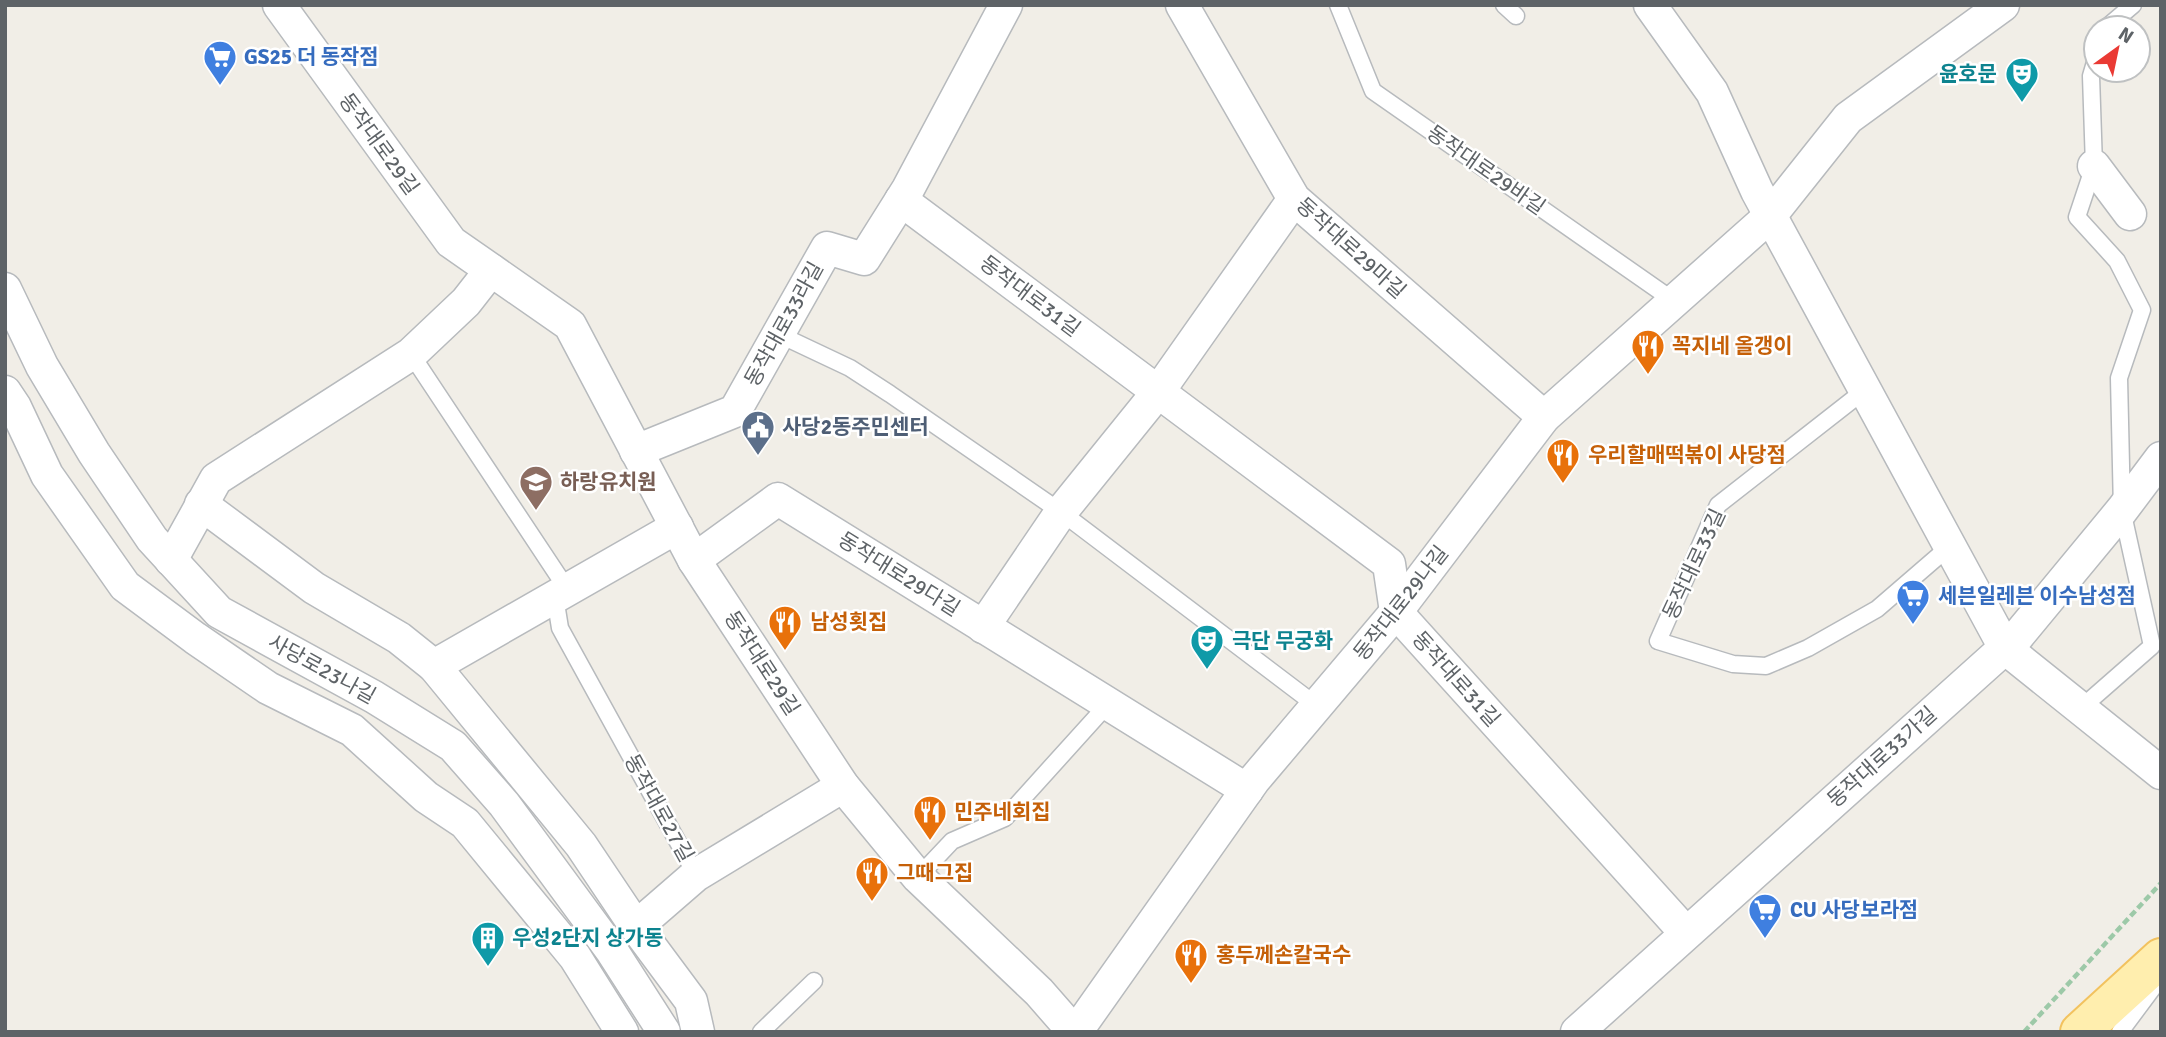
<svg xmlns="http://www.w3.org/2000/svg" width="2166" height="1037" font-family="Signika,'Noto Sans KR',sans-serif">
<rect width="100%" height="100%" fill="#f1eee7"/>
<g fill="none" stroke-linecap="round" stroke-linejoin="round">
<defs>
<g id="lane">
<path d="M 1338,5 L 1373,91 L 1674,301"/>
<path d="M 1504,5 L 1516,16"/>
<path d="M 2106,28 L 2133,5"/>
<path d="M 778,334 L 850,368 L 890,394 L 1061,512 L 1317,706"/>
<path d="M 411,354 L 561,580 L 555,597 L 560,628 L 696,875"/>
<path d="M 1865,390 L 1718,505 L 1658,641 L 1733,664 L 1766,666 L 1808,648 L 1877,609 L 1950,546"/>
<path d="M 2080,709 L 2152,646 L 2122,510 L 2119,378 L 2142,310 L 2117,261 L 2077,217 L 2094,166 L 2091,76 L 2096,59"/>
<path d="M 918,877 L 952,841 L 1005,818 L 1108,704"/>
<path d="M 761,1032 L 814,981"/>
<path d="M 2120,1032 L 2155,985"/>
</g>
<g id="street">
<path d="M 279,5 L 451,242 L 570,325 L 694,560 L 843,786 L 918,877 L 1039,992 L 1074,1032"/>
<path d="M 1182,5 L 1294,199 L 1544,417"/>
<path d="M 1650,5 L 1712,92 L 1757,191 L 2005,648 L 2161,773"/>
<path d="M 2094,166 L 2130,214"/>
<path d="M 901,200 L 1389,564 L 1396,612 L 1686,933"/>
<path d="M 5,289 L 42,366 L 94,453 L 152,539 L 219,612 L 374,697 L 453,746 L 504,804 L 612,951 L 664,1032"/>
<path d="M 5,392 L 15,407 L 47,475 L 125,586 L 195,638 L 268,688 L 352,730 L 426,797 L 465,823 L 575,957 L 622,1032"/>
<path d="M 636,451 L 735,411 L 827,248 L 864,259 L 908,189 L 1006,5"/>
<path d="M 201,504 L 314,588 L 399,638 L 434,666 L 677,527"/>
<path d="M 171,560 L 216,479 L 411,354 L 466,302 L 491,270"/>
<path d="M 694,560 L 778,499 L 1247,790"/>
<path d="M 983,627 L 1061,512 L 1158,392 L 1294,199"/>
<path d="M 434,666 L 581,845 L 636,927"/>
<path d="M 698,1032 L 691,1001 L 636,927 L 696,875 L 843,786"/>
<path d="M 1076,1032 L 1254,780 L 1396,612 L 1544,417 L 1770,216 L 1848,118 L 2003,5"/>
<path d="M 1577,1032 L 2017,637 L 2122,510 L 2161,458"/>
</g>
<path id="primary" d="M 2080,1032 L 2161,958"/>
</defs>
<use href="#lane" stroke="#b7babd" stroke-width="19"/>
<use href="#street" stroke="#b7babd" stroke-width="35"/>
<use href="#primary" stroke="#f2c25f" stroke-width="42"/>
<path stroke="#9dc9a8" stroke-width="4.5" stroke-dasharray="7 3.5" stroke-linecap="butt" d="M 2024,1032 L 2161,883"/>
<use href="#lane" stroke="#fff" stroke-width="16"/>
<use href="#street" stroke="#fff" stroke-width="32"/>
<use href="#primary" stroke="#ffeeae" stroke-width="38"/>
</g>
<defs>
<symbol id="supermarket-pin" viewBox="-11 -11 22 30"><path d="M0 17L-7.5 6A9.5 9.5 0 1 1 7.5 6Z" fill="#3f7fe0" stroke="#fff"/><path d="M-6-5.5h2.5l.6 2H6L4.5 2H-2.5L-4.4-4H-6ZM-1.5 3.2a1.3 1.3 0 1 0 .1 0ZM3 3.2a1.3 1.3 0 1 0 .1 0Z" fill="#fff"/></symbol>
<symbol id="theatre-pin" viewBox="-11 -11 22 30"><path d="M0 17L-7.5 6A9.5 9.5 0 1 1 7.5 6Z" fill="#0f9aa8" stroke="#fff"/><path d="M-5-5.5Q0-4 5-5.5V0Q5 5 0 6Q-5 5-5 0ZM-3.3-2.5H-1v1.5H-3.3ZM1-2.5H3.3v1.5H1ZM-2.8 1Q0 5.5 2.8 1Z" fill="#fff"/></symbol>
<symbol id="restaurant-pin" viewBox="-11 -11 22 30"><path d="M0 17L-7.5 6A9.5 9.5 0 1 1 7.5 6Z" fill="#e8710a" stroke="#fff"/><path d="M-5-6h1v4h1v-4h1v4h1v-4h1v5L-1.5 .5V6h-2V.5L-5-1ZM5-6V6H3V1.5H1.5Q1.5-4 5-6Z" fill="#fff"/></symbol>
<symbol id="civic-pin" viewBox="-11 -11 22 30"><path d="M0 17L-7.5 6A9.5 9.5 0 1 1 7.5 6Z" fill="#5c6f8a" stroke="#fff"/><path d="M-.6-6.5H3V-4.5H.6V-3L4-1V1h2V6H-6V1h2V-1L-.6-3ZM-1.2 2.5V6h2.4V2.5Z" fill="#fff"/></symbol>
<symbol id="school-pin" viewBox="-11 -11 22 30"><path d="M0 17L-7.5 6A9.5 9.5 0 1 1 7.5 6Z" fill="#8d6e63" stroke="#fff"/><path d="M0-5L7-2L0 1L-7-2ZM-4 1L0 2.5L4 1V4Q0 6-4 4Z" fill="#fff"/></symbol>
<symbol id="building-pin" viewBox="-11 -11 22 30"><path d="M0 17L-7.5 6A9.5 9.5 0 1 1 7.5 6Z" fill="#0f9aa8" stroke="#fff"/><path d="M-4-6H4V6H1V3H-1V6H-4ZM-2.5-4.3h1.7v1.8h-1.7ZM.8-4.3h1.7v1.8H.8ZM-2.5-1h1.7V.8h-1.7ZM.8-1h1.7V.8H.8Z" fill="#fff"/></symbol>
</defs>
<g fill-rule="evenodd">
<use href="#supermarket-pin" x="201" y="38" width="38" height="52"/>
<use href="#theatre-pin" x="2003" y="55" width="38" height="52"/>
<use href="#restaurant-pin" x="1629" y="327" width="38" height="52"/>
<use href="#civic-pin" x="739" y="408" width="38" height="52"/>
<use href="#restaurant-pin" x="1544" y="436" width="38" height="52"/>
<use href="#school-pin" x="517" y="463" width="38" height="52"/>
<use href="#supermarket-pin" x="1894" y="577" width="38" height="52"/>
<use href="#restaurant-pin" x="766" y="603" width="38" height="52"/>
<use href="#theatre-pin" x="1188" y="622" width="38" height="52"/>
<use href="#restaurant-pin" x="911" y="793" width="38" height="52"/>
<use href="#restaurant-pin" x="853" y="854" width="38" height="52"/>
<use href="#supermarket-pin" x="1746" y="891" width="38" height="52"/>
<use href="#building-pin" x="469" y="919" width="38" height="52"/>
<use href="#restaurant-pin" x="1172" y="936" width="38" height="52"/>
</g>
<g text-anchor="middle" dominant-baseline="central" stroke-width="5" stroke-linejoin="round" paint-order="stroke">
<g font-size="21" font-weight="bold" fill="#366cbe" stroke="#fff" text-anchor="start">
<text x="244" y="57">GS25 더 동작점</text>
<text x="1938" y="596">세븐일레븐 이수남성점</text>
<text x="1790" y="910">CU 사당보라점</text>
</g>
<g font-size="21" font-weight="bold" fill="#0d838f" stroke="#fff" text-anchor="start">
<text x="1997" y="74" text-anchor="end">윤호문</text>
<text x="1232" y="641">극단 무궁화</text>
<text x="512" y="938">우성2단지 상가동</text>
</g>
<g font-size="21" fill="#5e6367" stroke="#fff">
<text transform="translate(379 144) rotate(54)">동작대로29길</text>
<text transform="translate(1486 170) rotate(35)">동작대로29바길</text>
<text transform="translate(1351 248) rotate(42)">동작대로29마길</text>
<text transform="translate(1030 296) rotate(37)">동작대로31길</text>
<text transform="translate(784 324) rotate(-61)">동작대로33라길</text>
<text transform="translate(1694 564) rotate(-65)">동작대로33길</text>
<text transform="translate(899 574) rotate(32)">동작대로29다길</text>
<text transform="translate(1401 603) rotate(-52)">동작대로29나길</text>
<text transform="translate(762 663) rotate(57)">동작대로29길</text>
<text transform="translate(322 669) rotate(29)">사당로23나길</text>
<text transform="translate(1456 679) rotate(48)">동작대로31길</text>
<text transform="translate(1882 757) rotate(-42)">동작대로33가길</text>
<text transform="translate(659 808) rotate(61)">동작대로27길</text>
</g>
<g font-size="21" font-weight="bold" fill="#c56008" stroke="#fff" text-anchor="start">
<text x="1672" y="346">꼭지네 올갱이</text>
<text x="1588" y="455">우리할매떡볶이 사당점</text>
<text x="810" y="622">남성횟집</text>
<text x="954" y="812">민주네회집</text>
<text x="896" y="873">그때그집</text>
<text x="1216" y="955">홍두께손칼국수</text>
</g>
<g font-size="21" font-weight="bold" fill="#4e5e75" stroke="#fff" text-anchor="start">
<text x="782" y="427">사당2동주민센터</text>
</g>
<g font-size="21" font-weight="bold" fill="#785e54" stroke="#fff" text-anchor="start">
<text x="560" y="482">하랑유치원</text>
</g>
</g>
<rect width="2166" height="1037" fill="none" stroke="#5e6367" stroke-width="14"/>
<g transform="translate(2117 49) rotate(33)"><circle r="33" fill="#ffffff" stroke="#bfc1c2" stroke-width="2"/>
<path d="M0-5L12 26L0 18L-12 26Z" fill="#ea3a34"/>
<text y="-10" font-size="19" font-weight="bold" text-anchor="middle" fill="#5e6367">N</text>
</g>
</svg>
